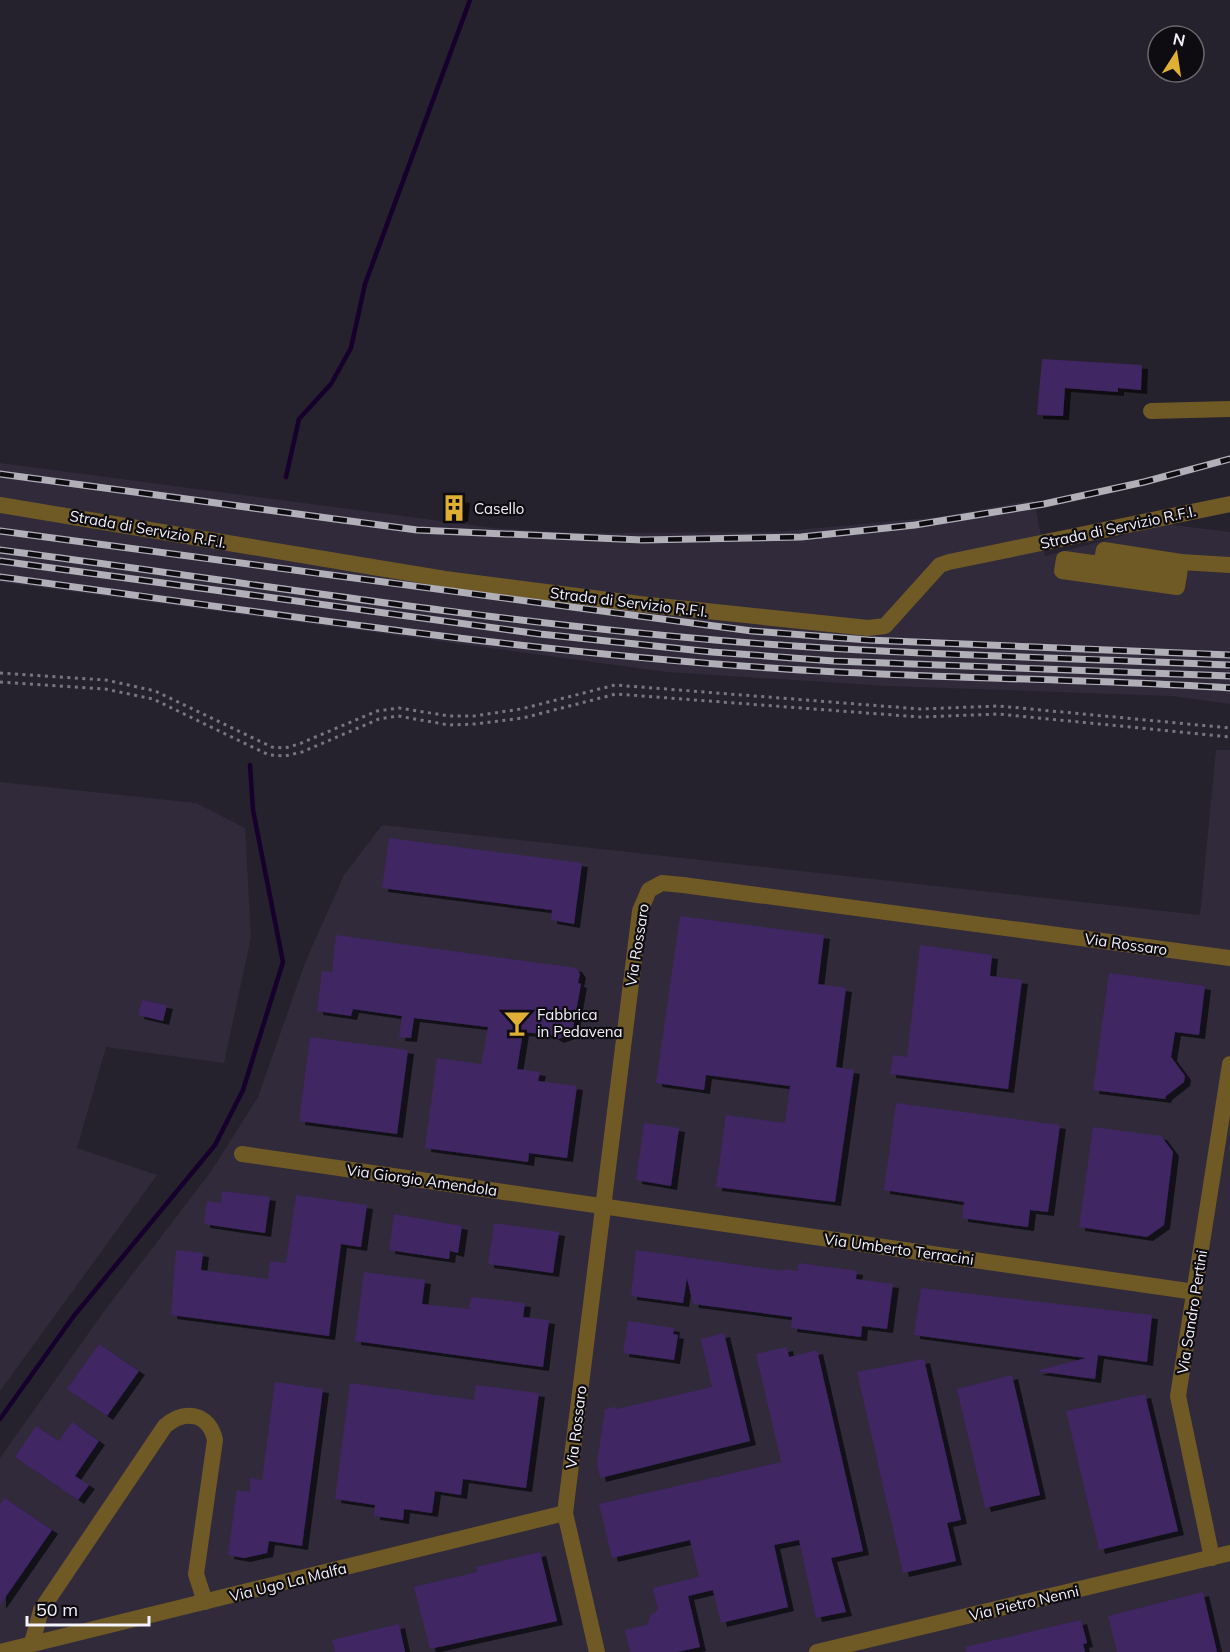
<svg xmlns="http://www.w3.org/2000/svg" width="1230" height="1652" font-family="Mulish,sans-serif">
<defs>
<filter id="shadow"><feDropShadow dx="6" dy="4" stdDeviation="0" flood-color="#0009"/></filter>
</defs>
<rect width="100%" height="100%" fill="#25212d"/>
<g fill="#302a3b">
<path d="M 0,463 L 494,528 L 584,533 L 775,532 L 938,517 L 1034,500 L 1045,556 L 1166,524 L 1230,532 L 1230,704 L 1172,696 L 888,686 L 667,672 L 0,582 Z"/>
<path d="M 1216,750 L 1230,750 L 1230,1652 L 0,1652 L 0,1458 L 102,1314 L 212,1170 L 258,1097 L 305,963 L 344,875 L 382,825 L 1200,915 Z"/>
<path d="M 0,782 L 196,803 L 245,828 L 251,937 L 224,1063 L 106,1047 L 77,1148 L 157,1175 L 0,1391 Z"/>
</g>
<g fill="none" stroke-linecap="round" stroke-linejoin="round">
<g stroke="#16002c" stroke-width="4.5">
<path d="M 286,477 L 299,419 L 331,384 L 351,348 L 365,284 L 470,0"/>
<path d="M 0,1419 L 73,1317 L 215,1145 L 243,1090 L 283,962 L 253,810 L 250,765"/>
</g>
</g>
<g fill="#402564" filter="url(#shadow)">
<path d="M 1042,359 L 1142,365 L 1141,390 L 1118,388 L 1118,392 L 1065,388 L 1063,416 L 1037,415 Z"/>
<path d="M 447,497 L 464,499 L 462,518 L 444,516 Z"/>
<path d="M 389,838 L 582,863 L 574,924 L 551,920 L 552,910 L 382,888 Z"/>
<path d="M 680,916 L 824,935 L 818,984 L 846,988 L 836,1067 L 854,1070 L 835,1202 L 716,1187 L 726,1115 L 785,1123 L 790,1086 L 706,1075 L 704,1090 L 656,1083 Z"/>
<path d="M 336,935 L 576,968 L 580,974 L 578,983 L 581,984 L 572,1034 L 558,1039 L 551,1035 L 523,1032 L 517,1069 L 540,1072 L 538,1081 L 577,1086 L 567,1158 L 529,1153 L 528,1162 L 425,1148 L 437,1058 L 481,1064 L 488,1027 L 414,1018 L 411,1038 L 399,1037 L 402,1016 L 353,1009 L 351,1016 L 317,1011 L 322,971 L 332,972 Z"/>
<path d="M 920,945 L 992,955 L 990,976 L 1022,980 L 1008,1089 L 890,1074 L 893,1055 L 907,1057 Z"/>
<path d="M 1109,973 L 1205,986 L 1199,1035 L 1175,1032 L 1171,1057 L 1185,1076 L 1184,1082 L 1166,1096 L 1165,1099 L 1093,1090 Z"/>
<path d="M 142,1000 L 167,1005 L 163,1021 L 138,1015 Z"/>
<path d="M 310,1037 L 408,1050 L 397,1134 L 299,1121 Z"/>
<path d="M 896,1103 L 1060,1125 L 1048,1212 L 1030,1210 L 1028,1227 L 962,1218 L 964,1202 L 884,1190 Z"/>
<path d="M 644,1123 L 679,1128 L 671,1186 L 636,1180 Z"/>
<path d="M 1093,1127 L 1161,1136 L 1173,1152 L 1164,1225 L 1147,1237 L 1079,1227 Z"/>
<path d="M 222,1191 L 270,1197 L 265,1233 L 204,1224 L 207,1201 L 221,1203 Z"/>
<path d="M 296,1195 L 367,1205 L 361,1247 L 341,1244 L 329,1336 L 171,1315 L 176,1250 L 203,1253 L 201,1270 L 268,1279 L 270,1261 L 286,1263 Z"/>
<path d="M 394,1214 L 462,1226 L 458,1253 L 450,1251 L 449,1259 L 389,1250 Z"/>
<path d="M 494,1223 L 559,1232 L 553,1273 L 488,1264 Z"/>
<path d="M 636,1250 L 783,1271 L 783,1269 L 798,1271 L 799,1263 L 857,1271 L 856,1279 L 893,1284 L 887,1329 L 862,1326 L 861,1337 L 791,1328 L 792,1317 L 693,1304 L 687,1278 L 683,1303 L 631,1296 Z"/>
<path d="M 364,1272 L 425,1280 L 422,1304 L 469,1309 L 471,1297 L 525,1303 L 523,1317 L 549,1320 L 543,1367 L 355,1341 Z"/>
<path d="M 921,1288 L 1152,1315 L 1147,1362 L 1098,1355 L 1095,1379 L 1036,1371 L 1086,1358 L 914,1335 Z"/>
<path d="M 628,1321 L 674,1328 L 673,1334 L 678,1335 L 674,1360 L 623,1353 Z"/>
<path d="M 724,1333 L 750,1441 L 600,1478 L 597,1463 L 605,1409 L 616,1407 L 617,1409 L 712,1387 L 701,1339 Z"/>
<path d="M 99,1344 L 139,1371 L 107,1416 L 67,1389 Z"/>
<path d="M 787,1347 L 789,1357 L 817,1350 L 863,1551 L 831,1558 L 846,1612 L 816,1618 L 799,1540 L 774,1545 L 788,1607 L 721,1623 L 713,1590 L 688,1596 L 700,1647 L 677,1652 L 630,1652 L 625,1630 L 647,1625 L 650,1616 L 658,1610 L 653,1588 L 699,1577 L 690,1540 L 612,1558 L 599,1504 L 781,1462 L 756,1354 Z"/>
<path d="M 924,1359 L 961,1520 L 947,1523 L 956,1561 L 903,1573 L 857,1372 Z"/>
<path d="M 1012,1375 L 1040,1495 L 985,1508 L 957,1389 Z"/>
<path d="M 275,1382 L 323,1389 L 302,1546 L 269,1541 L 267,1553 L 244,1558 L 228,1555 L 237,1490 L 250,1492 L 250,1478 L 262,1480 Z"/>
<path d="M 350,1383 L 474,1400 L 476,1385 L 539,1393 L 526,1488 L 463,1479 L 461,1495 L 435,1491 L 432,1513 L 404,1509 L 403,1520 L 374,1516 L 375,1505 L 335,1499 Z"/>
<path d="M 1145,1394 L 1178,1531 L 1099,1550 L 1066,1411 Z"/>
<path d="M 72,1422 L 99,1441 L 75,1476 L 89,1485 L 78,1500 L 15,1457 L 36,1426 L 59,1441 Z"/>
<path d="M 5,1498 L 52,1530 L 0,1605 L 0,1504 Z"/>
<path d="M 540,1552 L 557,1621 L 430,1649 L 414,1587 L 477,1572 L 476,1567 Z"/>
<path d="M 1203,1592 L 1217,1652 L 1117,1652 L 1108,1616 Z"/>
<path d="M 1081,1620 L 1087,1643 L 1083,1644 L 1085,1652 L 966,1652 L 965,1647 Z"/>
<path d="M 399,1624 L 405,1652 L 335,1652 L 332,1640 Z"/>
</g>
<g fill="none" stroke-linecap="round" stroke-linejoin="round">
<g stroke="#797680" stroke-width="3" stroke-dasharray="3 4.5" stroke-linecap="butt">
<path d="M 0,673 L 106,680 L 155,691 L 272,747 L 285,748 L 299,744 L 377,711 L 399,708 L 449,716 L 474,716 L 521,709 L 615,685 L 920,709 L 999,706 L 1230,728"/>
<path d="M 0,682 L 105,689 L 153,699 L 269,755 L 285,756 L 302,752 L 379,719 L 398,716 L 449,725 L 475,724 L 523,718 L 616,694 L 920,717 L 999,714 L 1230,737"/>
</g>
<g stroke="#6f5925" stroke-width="16">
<path d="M 1151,411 L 1230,409"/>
<path d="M 0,505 L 445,579 L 640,604 L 868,628 L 885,626 L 940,565 L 949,562 L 1230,504"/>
<path d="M 1064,559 L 1179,575 L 1177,587 L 1062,571 Z"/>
<path d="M 1181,562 L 1230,565"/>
<path d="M 1101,564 L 1104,550 L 1181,562 L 1179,575"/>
<path d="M 242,1154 L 1195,1292"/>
<path d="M 1212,1558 L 1178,1396 L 1230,1064"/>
<path d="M 32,1643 L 41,1610 L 165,1426 C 185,1409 209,1413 215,1440 L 196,1574 L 205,1602"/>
<path d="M 0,1652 L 565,1513"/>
<path d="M 597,1652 L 565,1513 L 640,911 L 649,890 L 662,883 L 683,885 L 1230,958"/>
<path d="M 817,1652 L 1230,1553"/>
</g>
<defs>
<g id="rail">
<path d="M 0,474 L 417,530 L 642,540 L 801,537 L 915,525 L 1044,504 L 1144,482 L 1230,459"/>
<path d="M 0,531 L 752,631 L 868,640 L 1230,655"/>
<path d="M 0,550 C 238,581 476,620 715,640 C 886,655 1058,657 1230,665"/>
<path d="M 0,561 L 540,634 L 712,652 L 834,661 L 1230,676"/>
<path d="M 0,577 C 256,611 513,651 771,668 C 924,679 1077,678 1230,688"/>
</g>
</defs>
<use href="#rail" stroke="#b1afb8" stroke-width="7"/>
<use href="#rail" stroke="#0e0c11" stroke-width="4.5" stroke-dasharray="14" stroke-linecap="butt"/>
</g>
<defs>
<symbol id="building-bare" viewBox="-9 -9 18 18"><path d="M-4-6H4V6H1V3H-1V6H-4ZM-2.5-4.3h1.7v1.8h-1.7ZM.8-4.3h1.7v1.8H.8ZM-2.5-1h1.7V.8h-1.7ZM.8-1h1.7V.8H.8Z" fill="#e0b034" stroke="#0e0c11" stroke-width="2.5" paint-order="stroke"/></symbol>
<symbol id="bar-bare" viewBox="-9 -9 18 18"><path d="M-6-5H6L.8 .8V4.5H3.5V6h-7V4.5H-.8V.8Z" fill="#e0b034" stroke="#0e0c11" stroke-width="2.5" paint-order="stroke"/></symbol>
</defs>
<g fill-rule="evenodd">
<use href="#building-bare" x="435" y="489" width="38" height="38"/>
<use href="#bar-bare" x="498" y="1004" width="38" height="38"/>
</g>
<g text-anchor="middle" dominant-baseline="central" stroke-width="4.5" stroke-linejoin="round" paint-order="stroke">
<g font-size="15" fill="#f4f2fa" stroke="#0e0c11" text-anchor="start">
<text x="474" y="508">Casello</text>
<text x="537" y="1014">Fabbrica<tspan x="537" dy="17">in Pedavena</tspan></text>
</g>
<g font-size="15" fill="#f4f2fa" stroke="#0e0c11">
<text transform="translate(1118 527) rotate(-12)">Strada di Servizio R.F.I.</text>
<text transform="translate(148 529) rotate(10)">Strada di Servizio R.F.I.</text>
<text transform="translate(629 602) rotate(7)">Strada di Servizio R.F.I.</text>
<text transform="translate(1126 944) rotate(8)">Via Rossaro</text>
<text transform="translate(637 945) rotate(-81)">Via Rossaro</text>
<text transform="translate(422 1180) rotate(8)">Via Giorgio Amendola</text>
<text transform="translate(899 1249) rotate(8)">Via Umberto Terracini</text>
<text transform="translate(1192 1312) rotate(-81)">Via Sandro Pertini</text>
<text transform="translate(576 1427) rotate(-83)">Via Rossaro</text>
<text transform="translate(288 1582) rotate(-14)">Via Ugo La Malfa</text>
<text transform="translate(1024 1603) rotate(-13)">Via Pietro Nenni</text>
</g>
</g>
<g transform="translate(1176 54) rotate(12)"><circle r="28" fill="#0e0c11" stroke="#6a686e" stroke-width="1.5"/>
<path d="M0-4.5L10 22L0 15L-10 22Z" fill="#e0b034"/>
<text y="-9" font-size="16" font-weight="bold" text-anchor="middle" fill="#f4f2fa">N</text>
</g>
<path d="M27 1616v9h122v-9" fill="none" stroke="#f4f2fa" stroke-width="3"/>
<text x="36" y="1616" font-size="18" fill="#f4f2fa" stroke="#0e0c11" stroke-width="4.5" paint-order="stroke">50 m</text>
</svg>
